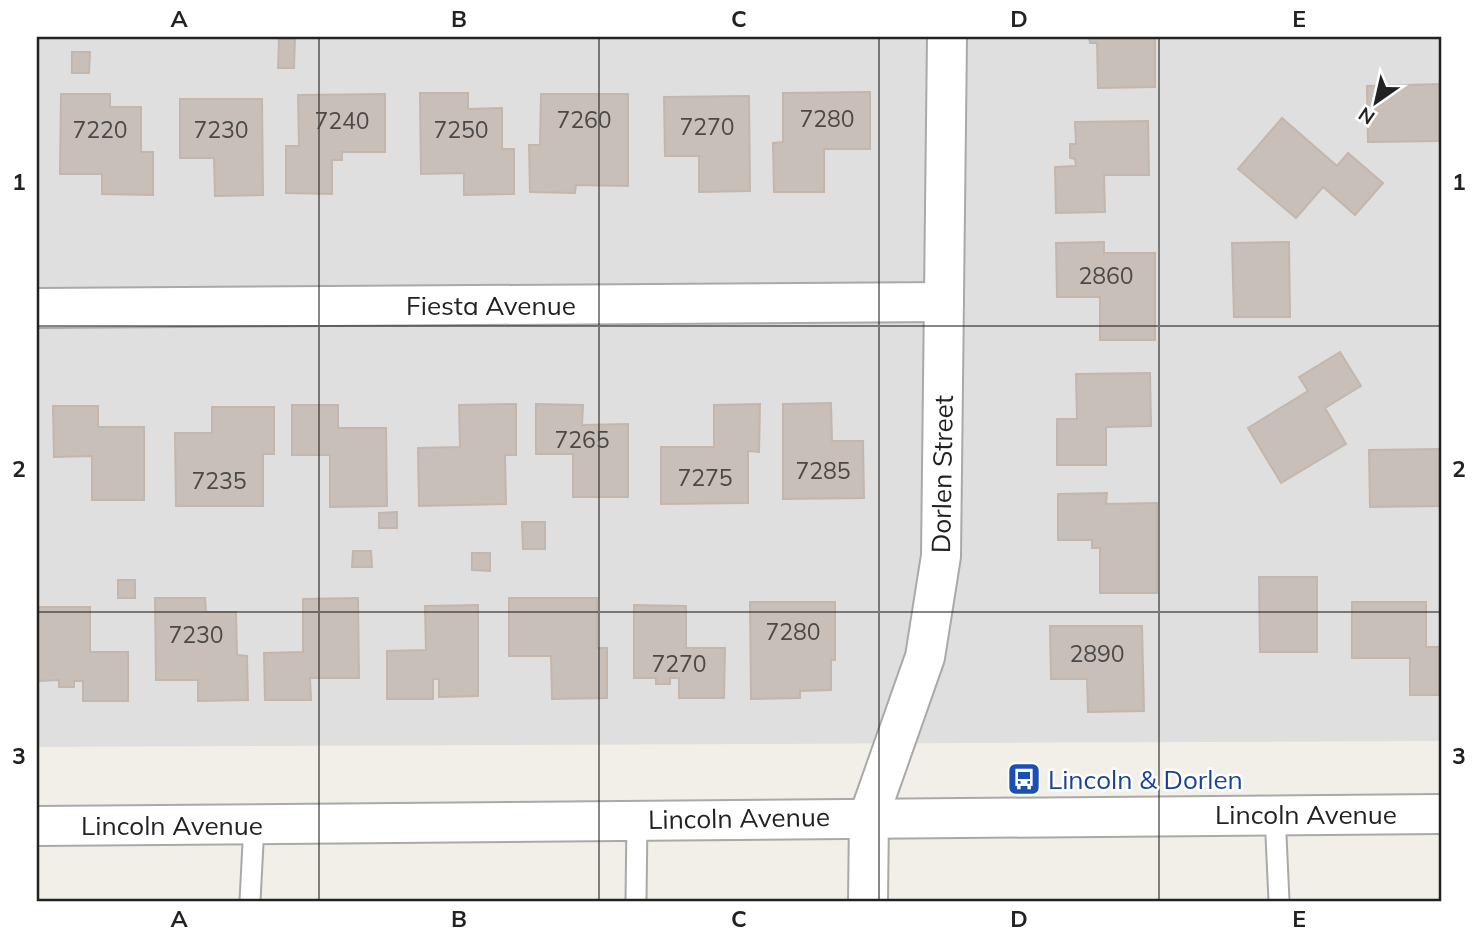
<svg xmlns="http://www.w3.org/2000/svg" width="1478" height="938" font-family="Mulish,sans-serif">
<rect width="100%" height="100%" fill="#f2efe9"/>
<path fill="#e0dfdf" d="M 37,37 L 1441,37 L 1441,741 L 37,747 Z"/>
<g fill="#c7bfb8" stroke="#c4b6ab" stroke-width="2">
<path d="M 1089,37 L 1155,37 L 1155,87 L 1098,88 L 1097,43 L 1090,43 Z"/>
<path d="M 279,38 L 295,38 L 294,68 L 278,68 Z"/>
<path d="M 72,52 L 90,52 L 89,73 L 72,73 Z"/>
<path d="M 1441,84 L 1441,141 L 1368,142 L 1367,86 Z"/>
<path d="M 870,92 L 870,149 L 824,149 L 824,192 L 774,192 L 773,143 L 783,142 L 783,93 Z"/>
<path d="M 420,93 L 468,93 L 468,109 L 502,108 L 502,149 L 514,149 L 514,194 L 464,195 L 464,173 L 421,174 Z"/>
<path d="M 61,94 L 110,94 L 110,107 L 141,107 L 141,152 L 153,152 L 153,195 L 102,194 L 102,174 L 60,174 Z"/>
<path d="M 385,94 L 385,152 L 342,152 L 342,160 L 332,160 L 332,194 L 286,193 L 286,146 L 299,146 L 298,95 Z"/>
<path d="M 541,94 L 628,94 L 628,186 L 576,185 L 575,193 L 530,192 L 529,145 L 540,145 Z"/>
<path d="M 749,96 L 750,191 L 699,192 L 699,156 L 665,156 L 664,97 Z"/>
<path d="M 180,99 L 262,99 L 263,195 L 215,196 L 214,158 L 180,158 Z"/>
<path d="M 1282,118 L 1337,166 L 1348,153 L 1383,183 L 1355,215 L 1323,187 L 1296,218 L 1238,169 Z"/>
<path d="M 1148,121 L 1149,175 L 1104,175 L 1105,212 L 1056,213 L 1055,167 L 1076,166 L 1075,159 L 1070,158 L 1070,144 L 1076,144 L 1075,122 Z"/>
<path d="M 1104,242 L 1104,253 L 1155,253 L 1155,340 L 1100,340 L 1100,297 L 1057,297 L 1056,243 Z"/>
<path d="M 1289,242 L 1290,317 L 1234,317 L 1232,243 Z"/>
<path d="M 1340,352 L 1361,386 L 1325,408 L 1346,444 L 1281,483 L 1248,428 L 1308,391 L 1299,377 Z"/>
<path d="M 1150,373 L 1151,426 L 1106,427 L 1106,465 L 1057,465 L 1057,419 L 1077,419 L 1076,374 Z"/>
<path d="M 831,403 L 832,441 L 863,441 L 864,498 L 783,499 L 783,404 Z"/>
<path d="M 516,404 L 516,455 L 505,455 L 506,504 L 419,506 L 418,448 L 460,447 L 459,405 Z"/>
<path d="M 536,404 L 583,405 L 582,425 L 628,424 L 628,497 L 573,497 L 573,454 L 536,454 Z"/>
<path d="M 760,404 L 759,452 L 748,451 L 748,503 L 661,504 L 661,447 L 714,447 L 714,405 Z"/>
<path d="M 292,405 L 338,405 L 338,428 L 386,428 L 387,506 L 330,507 L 330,455 L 292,455 Z"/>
<path d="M 53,406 L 98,406 L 98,427 L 144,427 L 144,500 L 92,500 L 92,456 L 54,457 Z"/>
<path d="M 212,407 L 274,407 L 274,454 L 263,454 L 263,506 L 176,506 L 175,433 L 212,433 Z"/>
<path d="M 1441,449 L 1441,506 L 1370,507 L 1369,450 Z"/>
<path d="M 1107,493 L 1106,504 L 1157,503 L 1157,593 L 1100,593 L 1100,548 L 1092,548 L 1092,540 L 1058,540 L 1058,494 Z"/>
<path d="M 397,512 L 397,528 L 379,528 L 379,513 Z"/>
<path d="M 522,522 L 545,522 L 545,549 L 523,549 Z"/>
<path d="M 353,551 L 371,551 L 372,567 L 352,567 Z"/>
<path d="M 472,553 L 490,553 L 490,571 L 472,570 Z"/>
<path d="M 1259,577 L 1317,577 L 1317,652 L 1260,652 Z"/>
<rect x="118" y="580" width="17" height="18"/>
<path d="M 155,598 L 205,598 L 206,612 L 236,612 L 237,655 L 247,656 L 248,700 L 198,701 L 198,680 L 156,680 Z"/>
<path d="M 358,598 L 359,678 L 310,678 L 311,700 L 265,700 L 264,653 L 303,652 L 303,599 Z"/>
<path d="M 509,598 L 597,598 L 597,648 L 607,648 L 607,698 L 552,699 L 551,656 L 509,656 Z"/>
<path d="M 750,602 L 835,602 L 835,660 L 831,660 L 831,690 L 800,691 L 800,698 L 751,699 Z"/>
<path d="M 1352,602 L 1426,602 L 1426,647 L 1441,647 L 1441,695 L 1410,695 L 1410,658 L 1352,658 Z"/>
<path d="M 478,605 L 478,696 L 439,697 L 439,679 L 433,679 L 433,699 L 387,699 L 387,651 L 426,650 L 425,606 Z"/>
<path d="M 634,605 L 686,606 L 686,648 L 725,648 L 724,698 L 679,698 L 679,678 L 670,678 L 670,684 L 656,684 L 656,678 L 634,678 Z"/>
<path d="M 37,607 L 90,607 L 90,652 L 128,652 L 128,701 L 83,701 L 83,681 L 74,681 L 74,687 L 59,687 L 59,680 L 38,681 Z"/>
<path d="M 1050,626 L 1142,626 L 1144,711 L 1088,712 L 1087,679 L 1051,679 Z"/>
</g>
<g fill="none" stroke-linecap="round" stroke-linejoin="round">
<defs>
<g id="service">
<path d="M 1275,814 L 1279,901"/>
<path d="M 250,901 L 254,824"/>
<path d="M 636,901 L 637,819"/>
</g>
<g id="minor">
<path d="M 37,308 L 944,302"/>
<path d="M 868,901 L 869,816 L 925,657 L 941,556 L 947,37"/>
</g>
<path id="tertiary" d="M 37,826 L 1441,814"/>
</defs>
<use href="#service" stroke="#a9a9a9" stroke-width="23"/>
<use href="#minor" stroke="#a9a9a9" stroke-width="42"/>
<use href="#tertiary" stroke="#a9a9a9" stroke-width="42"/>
<use href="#service" stroke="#fff" stroke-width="19"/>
<use href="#minor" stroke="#fff" stroke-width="38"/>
<use href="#tertiary" stroke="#fff" stroke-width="38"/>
</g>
<path fill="none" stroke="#222" stroke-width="2" stroke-opacity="0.55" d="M 319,37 L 319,901M 599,37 L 599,901M 879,37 L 879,901M 1159,37 L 1159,901M 37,326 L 1441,326M 37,612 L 1441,612"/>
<defs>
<symbol id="bus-square" viewBox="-11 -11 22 22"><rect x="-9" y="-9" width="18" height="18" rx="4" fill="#1a4fb4" stroke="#fff"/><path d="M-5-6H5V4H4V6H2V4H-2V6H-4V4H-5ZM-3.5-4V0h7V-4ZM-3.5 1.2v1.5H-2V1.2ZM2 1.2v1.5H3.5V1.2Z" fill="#fff"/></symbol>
</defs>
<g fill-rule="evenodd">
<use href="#bus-square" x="1005" y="760" width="38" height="38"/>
</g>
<g text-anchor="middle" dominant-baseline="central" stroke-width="5" stroke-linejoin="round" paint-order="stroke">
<g font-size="23" fill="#4b4948">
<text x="827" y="118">7280</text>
<text x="584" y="119">7260</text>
<text x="342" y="120">7240</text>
<text x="707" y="126">7270</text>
<text x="100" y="129">7220</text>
<text x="221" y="129">7230</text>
<text x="461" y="129">7250</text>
<text x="1106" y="275">2860</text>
<text x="582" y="439">7265</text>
<text x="823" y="470">7285</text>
<text x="705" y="477">7275</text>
<text x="219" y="480">7235</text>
<text x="793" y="631">7280</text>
<text x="196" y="634">7230</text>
<text x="1097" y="653">2890</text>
<text x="679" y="663">7270</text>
</g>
<g font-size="26" fill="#222" stroke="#fff">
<text x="491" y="305">Fiesta Avenue</text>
<text transform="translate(942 474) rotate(-89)">Dorlen Street</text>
<text x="1306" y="814">Lincoln Avenue</text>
<text transform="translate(739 818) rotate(-1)">Lincoln Avenue</text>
<text x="172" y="825">Lincoln Avenue</text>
</g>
<g font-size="26" fill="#164399" stroke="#fff" text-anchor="start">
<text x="1048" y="779">Lincoln &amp; Dorlen</text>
</g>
</g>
<rect width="1478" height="938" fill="none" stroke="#ffffff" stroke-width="77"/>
<g transform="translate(1376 102) rotate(214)" stroke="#ffffff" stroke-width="5" paint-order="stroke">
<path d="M0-5L12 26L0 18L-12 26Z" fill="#222222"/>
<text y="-10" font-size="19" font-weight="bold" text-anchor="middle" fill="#222222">N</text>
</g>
<rect x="38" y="38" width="1402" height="862" fill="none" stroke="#222" stroke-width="2.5"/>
<g font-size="23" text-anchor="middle" font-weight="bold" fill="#222">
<text x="179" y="27">A</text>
<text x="459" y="27">B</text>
<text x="739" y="27">C</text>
<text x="1019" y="27">D</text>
<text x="1299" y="27">E</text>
<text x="19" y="190">1</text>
<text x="1459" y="190">1</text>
<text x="19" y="477">2</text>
<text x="1459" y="477">2</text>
<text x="19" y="764">3</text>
<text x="1459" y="764">3</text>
<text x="179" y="927">A</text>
<text x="459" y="927">B</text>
<text x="739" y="927">C</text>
<text x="1019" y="927">D</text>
<text x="1299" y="927">E</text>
</g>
</svg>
